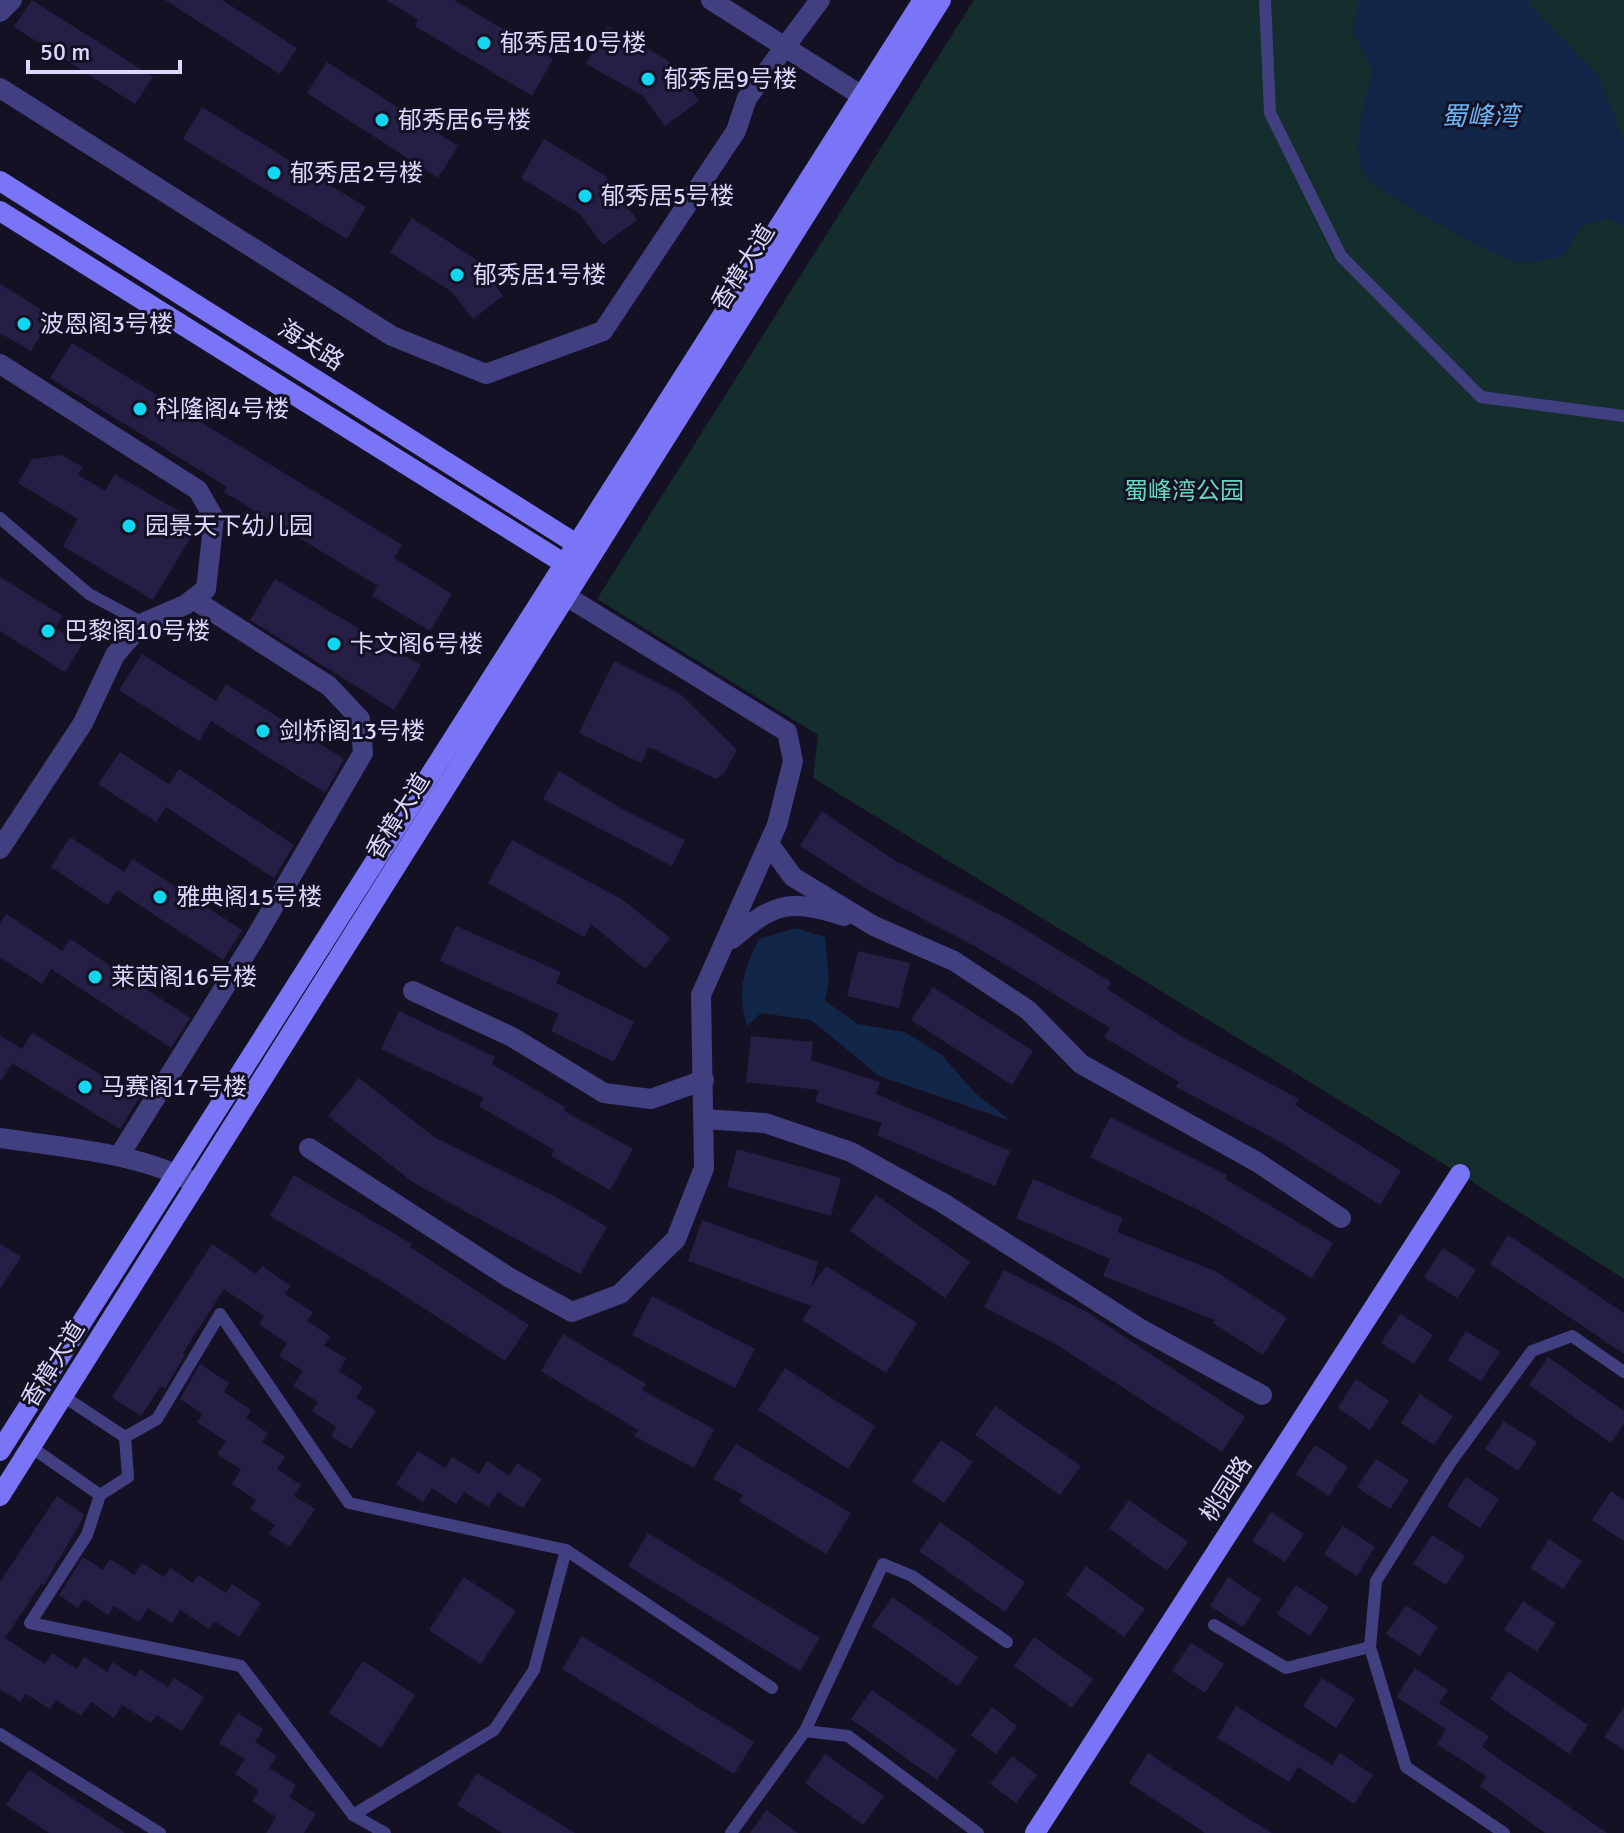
<svg xmlns="http://www.w3.org/2000/svg" width="1624" height="1833" font-family="Signika,'Noto Sans SC',sans-serif">
<rect width="100%" height="100%" fill="#141125"/>
<path fill="#142e2e" d="M 974,0 L 1624,0 L 1624,1279 L 1460,1174 L 813,778 L 818,735 L 597,599 Z"/>
<g fill="#122648">
<path d="M 1359,0 L 1531,0 L 1528,3 L 1598,75 L 1624,141 L 1624,227 L 1609,218 L 1582,225 L 1563,257 C 1549,258 1527,265 1514,261 C 1490,254 1377,193 1364,174 C 1349,150 1366,96 1373,71 L 1352,30 Z"/>
<path d="M 795,928 L 825,937 L 829,979 L 825,1001 L 858,1024 L 905,1032 L 942,1055 L 975,1093 L 1011,1121 L 879,1076 L 811,1020 L 761,1013 L 747,1026 C 737,993 743,969 759,939 Z"/>
</g>
<g fill="#261e45">
<path d="M 32,0 L 153,77 L 135,104 L 14,27 Z"/>
<path d="M 165,0 L 222,0 L 297,48 L 280,74 Z"/>
<path d="M 386,0 L 454,0 L 553,59 L 532,96 L 415,26 L 418,20 Z"/>
<path d="M 608,26 L 667,60 L 699,101 L 665,126 L 642,95 L 586,64 Z"/>
<path d="M 327,62 L 458,146 L 438,178 L 307,93 Z"/>
<path d="M 202,107 L 366,207 L 347,239 L 183,139 Z"/>
<path d="M 544,139 L 604,175 L 637,220 L 603,245 L 580,214 L 521,178 Z"/>
<path d="M 412,218 L 475,259 L 503,296 L 473,319 L 452,292 L 390,252 Z"/>
<path d="M 0,284 L 52,316 L 31,351 L 0,333 Z"/>
<path d="M 72,343 L 402,545 L 394,558 L 452,594 L 430,631 L 372,596 L 378,586 L 224,492 L 227,487 L 50,378 Z"/>
<path d="M 61,455 L 83,467 L 78,475 L 105,491 L 115,474 L 180,512 L 175,521 L 194,532 L 153,600 L 63,546 L 78,519 L 18,483 L 32,459 Z"/>
<path d="M 0,577 L 63,616 L 55,628 L 82,645 L 65,672 L 0,631 Z"/>
<path d="M 275,579 L 421,665 L 394,710 L 250,620 Z"/>
<path d="M 142,654 L 216,701 L 226,684 L 344,759 L 325,793 L 211,721 L 199,741 L 119,690 Z"/>
<path d="M 614,661 L 679,693 L 737,750 L 724,773 L 716,779 L 649,747 L 641,763 L 579,733 Z"/>
<path d="M 120,752 L 169,784 L 179,769 L 294,845 L 274,878 L 166,807 L 156,822 L 98,784 Z"/>
<path d="M 559,771 L 622,809 L 685,840 L 672,866 L 543,799 Z"/>
<path d="M 822,811 L 894,860 L 1008,919 L 1111,982 L 1107,989 L 1184,1038 L 1299,1099 L 1295,1105 L 1401,1171 L 1380,1205 L 1277,1140 L 1176,1087 L 1179,1082 L 1104,1037 L 1110,1028 L 978,948 L 870,891 L 800,846 Z"/>
<path d="M 70,837 L 124,872 L 133,859 L 242,930 L 223,960 L 117,890 L 108,905 L 51,867 Z"/>
<path d="M 512,840 L 623,900 L 670,938 L 645,969 L 591,924 L 584,937 L 488,883 Z"/>
<path d="M 6,914 L 62,951 L 70,939 L 190,1018 L 171,1048 L 51,969 L 42,984 L 0,957 L 0,924 Z"/>
<path d="M 456,926 L 561,972 L 556,983 L 634,1022 L 614,1062 L 551,1031 L 559,1014 L 440,961 Z"/>
<path d="M 858,951 L 910,963 L 899,1008 L 847,996 Z"/>
<path d="M 933,987 L 1033,1051 L 1012,1085 L 911,1020 Z"/>
<path d="M 399,1011 L 495,1057 L 492,1064 L 565,1107 L 564,1111 L 633,1149 L 610,1190 L 551,1156 L 554,1150 L 479,1106 L 484,1098 L 381,1049 Z"/>
<path d="M 32,1033 L 139,1098 L 120,1129 L 12,1063 L 0,1082 L 0,1036 L 22,1049 Z"/>
<path d="M 751,1036 L 813,1042 L 811,1060 L 880,1082 L 876,1094 L 1010,1151 L 995,1186 L 877,1135 L 882,1123 L 815,1102 L 819,1090 L 746,1082 Z"/>
<path d="M 359,1078 L 434,1137 L 556,1197 L 607,1227 L 580,1274 L 414,1183 L 328,1116 Z"/>
<path d="M 1110,1117 L 1227,1175 L 1225,1179 L 1333,1243 L 1312,1278 L 1201,1211 L 1090,1157 Z"/>
<path d="M 737,1149 L 841,1178 L 831,1216 L 727,1187 Z"/>
<path d="M 294,1175 L 412,1244 L 410,1247 L 529,1325 L 505,1361 L 388,1285 L 270,1216 Z"/>
<path d="M 1033,1179 L 1123,1218 L 1117,1232 L 1217,1272 L 1287,1318 L 1263,1355 L 1213,1323 L 1215,1320 L 1103,1276 L 1110,1259 L 1016,1218 Z"/>
<path d="M 876,1195 L 970,1262 L 945,1298 L 850,1231 Z"/>
<path d="M 702,1220 L 818,1262 L 811,1287 L 826,1266 L 917,1323 L 886,1373 L 802,1320 L 811,1306 L 688,1261 Z"/>
<path d="M 1508,1235 L 1624,1313 L 1624,1354 L 1490,1264 Z"/>
<path d="M 0,1244 L 21,1257 L 0,1289 Z"/>
<path d="M 212,1244 L 256,1274 L 262,1266 L 291,1286 L 285,1294 L 313,1312 L 307,1321 L 330,1336 L 324,1345 L 346,1359 L 339,1371 L 363,1387 L 356,1398 L 376,1411 L 351,1449 L 331,1436 L 336,1427 L 312,1411 L 318,1402 L 293,1386 L 303,1371 L 279,1356 L 287,1343 L 259,1324 L 264,1316 L 224,1289 L 183,1353 L 185,1355 L 165,1389 L 161,1386 L 141,1416 L 112,1397 Z"/>
<path d="M 1443,1248 L 1476,1270 L 1457,1298 L 1424,1277 Z"/>
<path d="M 1004,1270 L 1087,1312 L 1245,1417 L 1222,1452 L 1059,1346 L 984,1307 Z"/>
<path d="M 652,1296 L 755,1349 L 735,1388 L 632,1335 Z"/>
<path d="M 1400,1314 L 1433,1335 L 1414,1364 L 1381,1343 Z"/>
<path d="M 1466,1331 L 1500,1352 L 1481,1381 L 1448,1360 Z"/>
<path d="M 563,1334 L 646,1384 L 642,1390 L 714,1429 L 694,1468 L 634,1436 L 638,1430 L 541,1371 Z"/>
<path d="M 1548,1357 L 1624,1411 L 1624,1423 L 1611,1443 L 1529,1385 Z"/>
<path d="M 200,1364 L 229,1383 L 224,1392 L 251,1410 L 246,1418 L 268,1433 L 262,1442 L 285,1457 L 277,1469 L 301,1485 L 294,1496 L 315,1509 L 290,1547 L 269,1534 L 275,1525 L 250,1509 L 256,1500 L 232,1484 L 241,1469 L 217,1454 L 226,1441 L 197,1422 L 203,1414 L 180,1399 Z"/>
<path d="M 785,1368 L 875,1426 L 848,1469 L 758,1410 Z"/>
<path d="M 1356,1379 L 1389,1401 L 1370,1430 L 1338,1408 Z"/>
<path d="M 1420,1394 L 1453,1416 L 1434,1445 L 1401,1423 Z"/>
<path d="M 995,1406 L 1081,1466 L 1060,1495 L 975,1435 Z"/>
<path d="M 1504,1421 L 1537,1442 L 1518,1471 L 1485,1449 Z"/>
<path d="M 941,1440 L 973,1462 L 944,1503 L 912,1481 Z"/>
<path d="M 736,1444 L 851,1513 L 826,1554 L 739,1501 L 743,1495 L 713,1479 Z"/>
<path d="M 1315,1445 L 1348,1467 L 1329,1496 L 1296,1474 Z"/>
<path d="M 418,1451 L 445,1468 L 452,1457 L 479,1474 L 487,1461 L 509,1476 L 517,1463 L 542,1479 L 523,1508 L 498,1492 L 488,1507 L 464,1492 L 456,1504 L 432,1488 L 423,1502 L 396,1484 Z"/>
<path d="M 1376,1459 L 1409,1480 L 1390,1509 L 1357,1487 Z"/>
<path d="M 1466,1477 L 1499,1499 L 1480,1528 L 1447,1506 Z"/>
<path d="M 1611,1491 L 1624,1500 L 1624,1541 L 1592,1520 Z"/>
<path d="M 57,1496 L 84,1514 L 82,1520 L 44,1585 L 41,1584 L 5,1638 L 45,1664 L 52,1653 L 77,1669 L 84,1657 L 107,1672 L 112,1662 L 135,1677 L 140,1669 L 168,1687 L 174,1678 L 204,1697 L 182,1731 L 157,1715 L 151,1723 L 122,1705 L 114,1718 L 91,1702 L 81,1716 L 56,1700 L 50,1709 L 26,1694 L 20,1702 L 0,1689 L 0,1582 Z"/>
<path d="M 1129,1500 L 1188,1542 L 1167,1571 L 1109,1528 Z"/>
<path d="M 1271,1512 L 1304,1534 L 1285,1562 L 1252,1541 Z"/>
<path d="M 940,1522 L 1025,1582 L 1005,1612 L 919,1551 Z"/>
<path d="M 1343,1526 L 1375,1547 L 1357,1576 L 1324,1554 Z"/>
<path d="M 648,1533 L 820,1638 L 800,1671 L 628,1566 Z"/>
<path d="M 1432,1535 L 1465,1556 L 1446,1585 L 1413,1564 Z"/>
<path d="M 1549,1539 L 1582,1561 L 1563,1589 L 1530,1568 Z"/>
<path d="M 83,1557 L 103,1570 L 110,1559 L 134,1575 L 142,1563 L 164,1577 L 170,1568 L 193,1583 L 198,1575 L 226,1593 L 232,1584 L 261,1603 L 239,1637 L 214,1621 L 209,1629 L 180,1610 L 172,1623 L 148,1608 L 139,1622 L 114,1606 L 108,1615 L 84,1599 L 78,1608 L 59,1595 Z"/>
<path d="M 1086,1566 L 1145,1609 L 1124,1637 L 1066,1595 Z"/>
<path d="M 464,1577 L 516,1611 L 481,1664 L 429,1630 Z"/>
<path d="M 1228,1577 L 1261,1599 L 1243,1627 L 1210,1606 Z"/>
<path d="M 1296,1585 L 1329,1607 L 1310,1636 L 1277,1614 Z"/>
<path d="M 892,1597 L 978,1657 L 958,1686 L 872,1626 Z"/>
<path d="M 1523,1601 L 1556,1623 L 1537,1652 L 1504,1630 Z"/>
<path d="M 1406,1605 L 1438,1627 L 1420,1656 L 1386,1634 Z"/>
<path d="M 582,1636 L 754,1742 L 734,1774 L 562,1669 Z"/>
<path d="M 1034,1637 L 1093,1679 L 1072,1708 L 1014,1666 Z"/>
<path d="M 1191,1643 L 1224,1664 L 1205,1693 L 1172,1671 Z"/>
<path d="M 363,1661 L 415,1695 L 381,1748 L 329,1713 Z"/>
<path d="M 1415,1668 L 1448,1690 L 1439,1703 L 1489,1736 L 1482,1747 L 1607,1833 L 1545,1833 L 1480,1786 L 1486,1776 L 1437,1744 L 1446,1729 L 1396,1697 Z"/>
<path d="M 1509,1671 L 1588,1725 L 1569,1754 L 1490,1699 Z"/>
<path d="M 1322,1678 L 1355,1699 L 1336,1728 L 1303,1706 Z"/>
<path d="M 872,1690 L 957,1750 L 937,1780 L 851,1719 Z"/>
<path d="M 1236,1706 L 1332,1765 L 1340,1753 L 1373,1775 L 1354,1804 L 1298,1767 L 1289,1782 L 1217,1738 Z"/>
<path d="M 992,1707 L 1017,1726 L 996,1754 L 971,1735 Z"/>
<path d="M 1624,1707 L 1624,1750 L 1604,1737 Z"/>
<path d="M 238,1713 L 263,1729 L 255,1742 L 277,1756 L 269,1768 L 296,1785 L 289,1797 L 316,1814 L 304,1833 L 266,1833 L 276,1817 L 252,1801 L 259,1790 L 235,1774 L 245,1759 L 219,1743 Z"/>
<path d="M 1148,1753 L 1233,1809 L 1272,1833 L 1205,1833 L 1129,1783 Z"/>
<path d="M 825,1754 L 884,1796 L 863,1825 L 805,1783 Z"/>
<path d="M 1012,1756 L 1037,1775 L 1016,1803 L 990,1784 Z"/>
<path d="M 29,1770 L 125,1833 L 49,1833 L 6,1805 Z"/>
<path d="M 477,1773 L 575,1833 L 502,1833 L 457,1805 Z"/>
<path d="M 766,1810 L 798,1833 L 750,1833 Z"/>
</g>
<g fill="none" stroke-linecap="round" stroke-linejoin="round">
<g stroke="#423f81" stroke-width="12">
<path d="M 1265,0 L 1270,113 L 1341,256 L 1481,397 L 1624,416"/>
<path d="M 0,518 L 89,594 L 143,623"/>
<path d="M 31,1447 L 100,1495 L 87,1535 L 30,1623 L 241,1666 L 353,1815 L 494,1730 L 534,1670 L 566,1550 L 349,1503 L 220,1314 L 157,1419 L 125,1437 L 63,1396"/>
<path d="M 100,1495 L 128,1477 L 125,1437"/>
<path d="M 566,1550 L 772,1688"/>
<path d="M 1214,1625 L 1286,1668 L 1370,1647"/>
<path d="M 805,1731 L 883,1564 L 912,1576 L 1007,1642"/>
<path d="M 0,1734 L 160,1833"/>
<path d="M 353,1815 L 385,1833"/>
<path d="M 731,1833 L 805,1731 L 848,1736 L 978,1833"/>
<path d="M 1504,1833 L 1406,1767 L 1370,1647 L 1376,1581 L 1450,1463 L 1532,1351 L 1572,1336 L 1624,1372"/>
</g>
<g stroke="#423f81" stroke-width="20">
<path d="M 711,0 L 862,96"/>
<path d="M 0,12 L 12,0"/>
<path d="M 0,88 L 392,336 L 486,374 L 603,331 L 736,131 L 747,98 L 820,0"/>
<path d="M 0,364 L 198,490 L 214,518 L 206,589 L 185,605 L 143,623 L 115,655 L 83,723 L 0,849"/>
<path d="M 769,844 L 793,877 L 874,926 L 954,961 L 1028,1010 L 1081,1064 L 1257,1162 L 1341,1218"/>
<path d="M 732,939 C 775,902 789,899 844,916"/>
<path d="M 413,991 L 512,1037 L 604,1093 L 651,1099 L 704,1080"/>
<path d="M 704,1119 L 765,1123 L 851,1152 L 943,1203 L 1139,1328 L 1262,1395"/>
<path d="M 0,1138 C 65,1148 138,1152 197,1184"/>
<path d="M 309,1148 L 510,1278 L 572,1312 L 620,1294 L 676,1239 L 704,1168 L 701,995 L 777,825 L 793,761 L 787,732 L 553,588"/>
<path d="M 119,1156 L 254,940 L 363,753 L 360,719 L 329,686 L 193,599"/>
</g>
<g stroke="#7a75f6" stroke-width="20">
<path d="M 0,181 L 586,550"/>
<path d="M 0,211 L 573,569"/>
<path d="M 0,1451 L 923,0"/>
<path d="M 0,1496 L 941,0"/>
<path d="M 1035,1833 L 1460,1174"/>
</g>
</g>
<g fill="#10d6ef" stroke="#141125" stroke-width="3">
<circle cx="484" cy="43" r="8"/>
<circle cx="648" cy="79" r="8"/>
<circle cx="382" cy="120" r="8"/>
<circle cx="274" cy="173" r="8"/>
<circle cx="585" cy="196" r="8"/>
<circle cx="457" cy="275" r="8"/>
<circle cx="24" cy="324" r="8"/>
<circle cx="140" cy="409" r="8"/>
<circle cx="129" cy="526" r="8"/>
<circle cx="48" cy="631" r="8"/>
<circle cx="334" cy="644" r="8"/>
<circle cx="263" cy="731" r="8"/>
<circle cx="160" cy="897" r="8"/>
<circle cx="95" cy="977" r="8"/>
<circle cx="85" cy="1087" r="8"/>
</g>
<g text-anchor="middle" dominant-baseline="central" stroke-width="6" stroke-linejoin="round" paint-order="stroke">
<g font-size="24" fill="#dcd7fc" stroke="#141125" text-anchor="start">
<text x="500" y="43">郁秀居10号楼</text>
<text x="664" y="79">郁秀居9号楼</text>
<text x="398" y="120">郁秀居6号楼</text>
<text x="290" y="173">郁秀居2号楼</text>
<text x="601" y="196">郁秀居5号楼</text>
<text x="473" y="275">郁秀居1号楼</text>
<text x="40" y="324">波恩阁3号楼</text>
<text x="156" y="409">科隆阁4号楼</text>
<text x="145" y="526">园景天下幼儿园</text>
<text x="64" y="631">巴黎阁10号楼</text>
<text x="350" y="644">卡文阁6号楼</text>
<text x="279" y="731">剑桥阁13号楼</text>
<text x="176" y="897">雅典阁15号楼</text>
<text x="111" y="977">莱茵阁16号楼</text>
<text x="101" y="1087">马赛阁17号楼</text>
</g>
<g font-size="24" fill="#dcd7fc" stroke="#141125">
<text transform="translate(743 267) rotate(-58)">香樟大道</text>
<text transform="translate(311 345) rotate(32)">海关路</text>
<text transform="translate(398 816) rotate(-58)">香樟大道</text>
<text transform="translate(53 1364) rotate(-58)">香樟大道</text>
<text transform="translate(1226 1489) rotate(-57)">桃园路</text>
</g>
<g font-size="24" fill="#67d8bd" stroke="#141125">
<text x="1184" y="491">蜀峰湾公园</text>
</g>
<g font-size="26" font-style="italic" fill="#6cb4f5" stroke="#141125">
<text x="1480" y="117">蜀峰湾</text>
</g>
</g>
<path d="M28 60v12h152v-12" fill="none" stroke="#dcd7fc" stroke-width="4"/>
<text x="40" y="60" font-size="24" fill="#dcd7fc" stroke="#141125" stroke-width="6" paint-order="stroke">50 m</text>
</svg>
